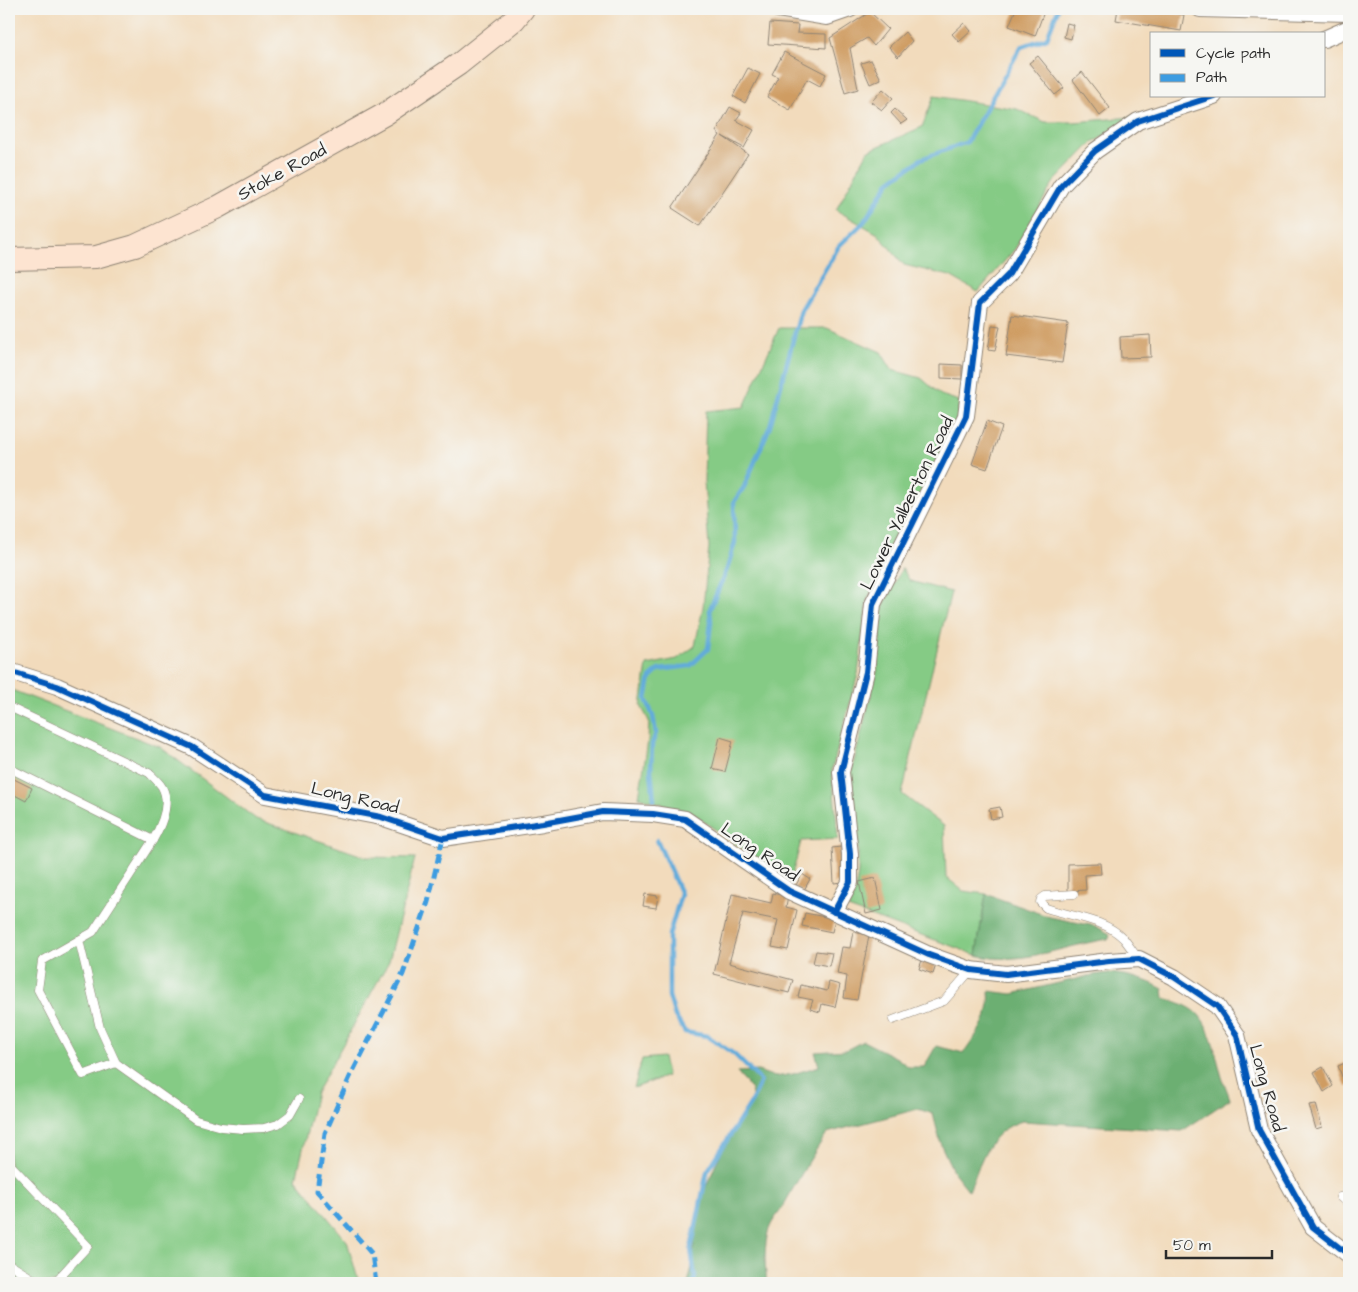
<svg xmlns="http://www.w3.org/2000/svg" width="1358" height="1292" font-family="'Architects Daughter',sans-serif">
<rect width="100%" height="100%" fill="#f6f6f2"/>
<filter id="ink" filterUnits="userSpaceOnUse"><feTurbulence type="fractalNoise" baseFrequency=".02" numOctaves="2"/><feDisplacementMap in="SourceGraphic" scale="10" xChannelSelector="R" yChannelSelector="G"/><feConvolveMatrix kernelMatrix="1 2 1 2 8 2 1 2 1" color-interpolation-filters="sRGB"/></filter>
<filter id="wash" filterUnits="userSpaceOnUse"><feTurbulence type="fractalNoise" baseFrequency=".0096" numOctaves="4" result="noise"/><feDisplacementMap in="SourceGraphic" scale="20" xChannelSelector="R" yChannelSelector="G"/><feGaussianBlur stdDeviation="1.12" result="paint"/><feColorMatrix in="noise" values="0 0 0 0 0 0 0 0 0 0 0 0 0 0 0 0 0 1.4 0 .05"/><feComposite in="paint" operator="in"/></filter>
<g filter="url(#wash)">
<rect width="100%" height="100%" fill="#f2dbbc"/>
<g fill="#85cb85" stroke="#587b58">
<path d="M 934,96 L 1017,109 L 1045,122 L 1074,122 L 1133,117 L 1091,144 L 1053,183 L 1015,249 L 978,292 L 950,276 L 904,265 L 878,234 L 836,210 L 868,151 L 922,127 Z"/>
<path d="M 779,328 L 827,328 L 881,352 L 892,370 L 921,378 L 941,395 L 959,401 L 957,419 L 867,600 L 858,674 L 832,769 L 838,839 L 801,841 L 790,883 L 692,813 L 639,797 L 648,741 L 649,721 L 641,706 L 647,665 L 677,659 L 695,646 L 703,607 L 709,547 L 704,481 L 706,411 L 744,407 Z"/>
<path d="M 902,568 L 910,581 L 951,592 L 902,794 L 944,826 L 946,877 L 963,891 L 986,894 L 976,955 L 848,908 L 855,892 L 858,872 L 858,839 L 851,773 L 877,672 L 883,607 Z"/>
<path d="M 9,689 L 160,747 L 256,819 L 366,857 L 415,858 L 389,961 L 316,1093 L 296,1179 L 347,1241 L 359,1283 L 9,1283 Z"/>
<path d="M 663,1057 L 667,1076 L 634,1088 L 642,1059 Z"/>
</g>
<g fill="#6caf72" stroke="#4c6d4e">
<path d="M 986,894 L 1050,917 L 1095,926 L 1110,934 L 1109,939 C 1064,945 1020,967 976,955 Z"/>
<path d="M 1109,973 C 1129,975 1145,979 1163,989 L 1164,998 C 1175,1001 1191,1006 1199,1015 C 1213,1032 1216,1057 1222,1077 C 1224,1084 1228,1092 1230,1099 L 1182,1131 L 1022,1121 C 987,1132 982,1160 969,1191 L 953,1171 L 941,1145 L 933,1114 L 918,1109 L 827,1133 C 812,1156 798,1179 785,1203 C 779,1215 769,1222 767,1237 C 764,1251 765,1269 767,1283 L 688,1283 L 692,1267 L 695,1235 L 704,1191 L 721,1153 L 752,1102 C 754,1085 744,1084 737,1072 L 758,1071 L 775,1077 L 793,1074 L 819,1066 L 815,1052 L 846,1050 L 863,1041 L 897,1058 L 909,1067 L 924,1067 L 936,1046 L 964,1053 C 977,1034 992,1015 989,991 L 1012,994 L 1093,975 Z"/>
</g>
<g fill="none" stroke-linecap="round" stroke-linejoin="round">
<g stroke="#62abda" stroke-width="4.5">
<path d="M 654,800 L 651,771 L 652,744 L 656,733 L 653,716 L 646,699 L 650,678 L 659,670 L 690,666 L 708,649 L 711,622 L 710,609 L 727,569 L 735,542 L 734,502 L 744,487 L 770,426 L 801,310 L 839,246 L 864,222 L 889,182 L 921,159 L 967,142 L 1021,47 L 1047,38 L 1058,9"/>
<path d="M 657,840 L 681,894 L 669,935 L 669,996 L 675,1016 L 685,1032 L 707,1036 L 734,1054 L 761,1081 L 752,1101 L 707,1172 L 691,1249 L 695,1277 L 693,1283"/>
</g>
</g>
<g id="blocks">
<g fill="#cf9c62">
<path d="M 1016,9 L 1045,9 L 1035,36 L 1009,26 Z"/>
<path d="M 1118,9 L 1148,9 L 1184,15 L 1181,31 L 1116,20 Z"/>
<path d="M 870,12 L 888,29 L 874,46 L 867,38 L 850,48 L 858,89 L 845,93 L 830,38 Z"/>
<path d="M 770,23 L 798,25 L 797,33 L 826,34 L 826,48 L 768,44 Z"/>
<path d="M 964,23 L 971,31 L 959,42 L 952,34 Z"/>
<path d="M 1067,23 L 1074,25 L 1071,39 L 1064,37 Z"/>
<path d="M 905,32 L 912,41 L 898,57 L 889,47 Z"/>
<path d="M 784,52 L 826,74 L 820,86 L 807,79 L 790,110 L 767,97 L 778,77 L 772,74 Z"/>
<path d="M 1038,56 L 1064,88 L 1055,95 L 1029,63 Z"/>
<path d="M 871,60 L 881,79 L 870,84 L 861,63 Z"/>
<path d="M 748,68 L 760,74 L 745,103 L 733,96 Z"/>
<path d="M 1082,72 L 1110,108 L 1100,116 L 1073,80 Z"/>
<path d="M 883,89 L 893,98 L 882,110 L 871,102 Z"/>
<path d="M 730,107 L 741,113 L 736,120 L 754,130 L 744,148 L 722,136 L 748,154 L 700,226 L 672,208 L 720,135 L 716,132 Z"/>
<path d="M 895,109 L 907,120 L 901,124 L 891,113 Z"/>
<path d="M 1012,315 L 1068,323 L 1062,363 L 1006,356 Z"/>
<path d="M 992,325 L 1000,326 L 995,351 L 988,350 Z"/>
<path d="M 1150,335 L 1151,357 L 1121,358 L 1120,337 Z"/>
<path d="M 941,364 L 962,365 L 962,379 L 941,378 Z"/>
<path d="M 987,421 L 1002,427 L 987,469 L 972,464 Z"/>
<path d="M 720,737 L 733,741 L 725,772 L 712,769 Z"/>
<path d="M 12,778 L 32,788 L 26,801 L 9,792 L 9,784 Z"/>
<path d="M 1000,807 L 1002,817 L 991,819 L 989,809 Z"/>
<path d="M 841,847 L 843,882 L 834,883 L 832,848 Z"/>
<path d="M 1100,863 L 1101,874 L 1085,875 L 1086,890 L 1068,891 L 1068,864 Z"/>
<path d="M 802,874 L 810,879 L 803,892 L 795,887 Z"/>
<path d="M 875,878 L 882,910 L 866,914 L 859,882 Z"/>
<path d="M 773,893 L 788,897 L 786,907 L 797,910 L 788,950 L 772,947 L 778,920 L 743,913 L 729,963 L 793,980 L 789,993 L 714,974 L 732,894 L 771,903 Z"/>
<path d="M 645,894 L 658,896 L 656,908 L 643,906 Z"/>
<path d="M 805,913 L 835,919 L 832,932 L 802,926 Z"/>
<path d="M 853,932 L 869,935 L 857,1000 L 844,998 L 847,976 L 837,974 L 842,947 L 850,948 Z"/>
<path d="M 816,951 L 832,953 L 829,966 L 813,963 Z"/>
<path d="M 922,960 L 936,965 L 933,974 L 919,969 Z"/>
<path d="M 829,982 L 840,985 L 835,1007 L 822,1004 L 820,1012 L 810,1009 L 813,1000 L 798,997 L 801,985 L 827,991 Z"/>
<path d="M 1345,1063 L 1349,1072 L 1349,1086 L 1346,1087 L 1338,1066 Z"/>
<path d="M 1323,1067 L 1333,1086 L 1324,1092 L 1314,1072 Z"/>
<path d="M 1316,1104 L 1322,1127 L 1316,1129 L 1309,1105 Z"/>
</g>
</g>
</g>
<g filter="url(#ink)">
<use href="#blocks" fill-opacity="0" stroke="#8e8374" stroke-width="1"/>
<g fill="none" stroke-linecap="round" stroke-linejoin="round">
<defs>
<g id="lane">
<path d="M 9,707 L 149,773 C 153,777 159,782 162,787 C 171,803 161,826 153,840"/>
<path d="M 9,768 L 153,840 L 93,932 L 42,961 L 38,990 L 83,1075 L 116,1063 L 196,1120 L 221,1127 L 243,1129 L 264,1128 L 278,1124 L 290,1115 L 299,1099"/>
<path d="M 1074,894 L 1045,896 L 1041,899 L 1040,902 L 1046,908 C 1072,917 1104,918 1124,939 C 1129,945 1133,952 1138,958"/>
<path d="M 79,940 L 100,1028 L 116,1063"/>
<path d="M 893,1020 L 944,1001 L 971,970"/>
<path d="M 9,1163 L 88,1246 L 54,1283"/>
<path d="M 1349,1195 L 1340,1197 L 1349,1205"/>
<path d="M 9,1264 L 40,1283"/>
</g>
<g id="street">
<path d="M 778,9 L 827,17 L 850,9"/>
<path d="M 1200,9 L 1349,13"/>
<path d="M 1324,39 L 1349,28"/>
<path d="M 9,671 L 57,686 L 192,747 L 265,795 L 381,817 L 443,838 L 543,823 L 603,812 L 653,814 L 685,819 L 789,891 L 929,955 L 971,970 L 1006,974 L 1109,961 L 1139,959 L 1174,977 L 1217,1006 L 1237,1035 L 1259,1130 L 1313,1227 L 1349,1255"/>
<path d="M 834,912 L 850,882 L 850,854 L 841,772 L 866,672 L 873,604 L 966,416 L 980,303 L 1009,274 L 1061,186 L 1095,151 L 1138,121 L 1214,96"/>
</g>
<path id="secondary" d="M 9,259 L 96,257 L 135,246 L 218,207 L 385,114 L 459,64 L 514,20 L 523,9"/>
</defs>
<use href="#lane" stroke="#8e8374" stroke-width="9"/>
<use href="#street" stroke="#8e8374" stroke-width="18"/>
<use href="#secondary" stroke="#8e8374" stroke-width="24"/>
<use href="#lane" stroke="#fff" stroke-width="8"/>
<use href="#street" stroke="#fff" stroke-width="16"/>
<use href="#secondary" stroke="#fde4d1" stroke-width="22"/>
<path stroke="#3d9ce1" stroke-width="5" stroke-dasharray="10 5" stroke-linecap="butt" d="M 376,1283 L 372,1254 L 317,1191 L 325,1133 L 350,1077 L 403,974 L 428,902 L 443,838"/>
<defs>
<g id="cycleway">
<path d="M 9,671 L 57,686 L 192,747 L 265,795 L 381,817 L 443,838 L 543,823 L 603,812 L 653,814 L 685,819 L 789,891 L 929,955 L 971,970 L 1006,974 L 1109,961 L 1139,959 L 1174,977 L 1217,1006 L 1237,1035 L 1259,1130 L 1313,1227 L 1349,1255"/>
<path d="M 834,912 L 850,882 L 850,854 L 841,772 L 866,672 L 873,604 L 966,416 L 980,303 L 1009,274 L 1061,186 L 1095,151 L 1138,121 L 1214,96"/>
</g>
</defs>
<use href="#cycleway" stroke="#f6f6f2" stroke-width="9"/>
<use href="#cycleway" stroke="#0057b8" stroke-width="6"/>
</g>
</g>
<g text-anchor="middle" dominant-baseline="central" stroke-width="5" stroke-linejoin="round" paint-order="stroke">
<g font-size="18" fill="#2b2b2b" stroke="#f6f6f2">
<text transform="translate(282 172) rotate(-29)">Stoke Road</text>
<text transform="translate(907 503) rotate(-64)">Lower Yalberton Road</text>
<text transform="translate(355 798) rotate(13)">Long Road</text>
<text transform="translate(760 852) rotate(34)">Long Road</text>
<text transform="translate(1267 1088) rotate(74)">Long Road</text>
</g>
</g>
<rect width="1358" height="1292" fill="none" stroke="#f6f6f2" stroke-width="30"/>
<rect x="1150" y="32" width="175" height="65" fill="#f6f6f2" stroke="#a5a5a2"/>
<rect x="1160" y="49" width="25" height="8" fill="#0057b8" stroke="#a5a5a2"/>
<text x="1196" y="58" font-size="15" fill="#2b2b2b">Cycle path</text>
<rect x="1160" y="74" width="25" height="8" fill="#3d9ce1" stroke="#a5a5a2"/>
<text x="1196" y="82" font-size="15" fill="#2b2b2b">Path</text>
<path d="M1166 1250v8h106v-8" fill="none" stroke="#2b2b2b" stroke-width="2.5"/>
<text x="1173" y="1250" font-size="15" fill="#2b2b2b" stroke="#f6f6f2" stroke-width="4" paint-order="stroke">50 m</text>
</svg>
